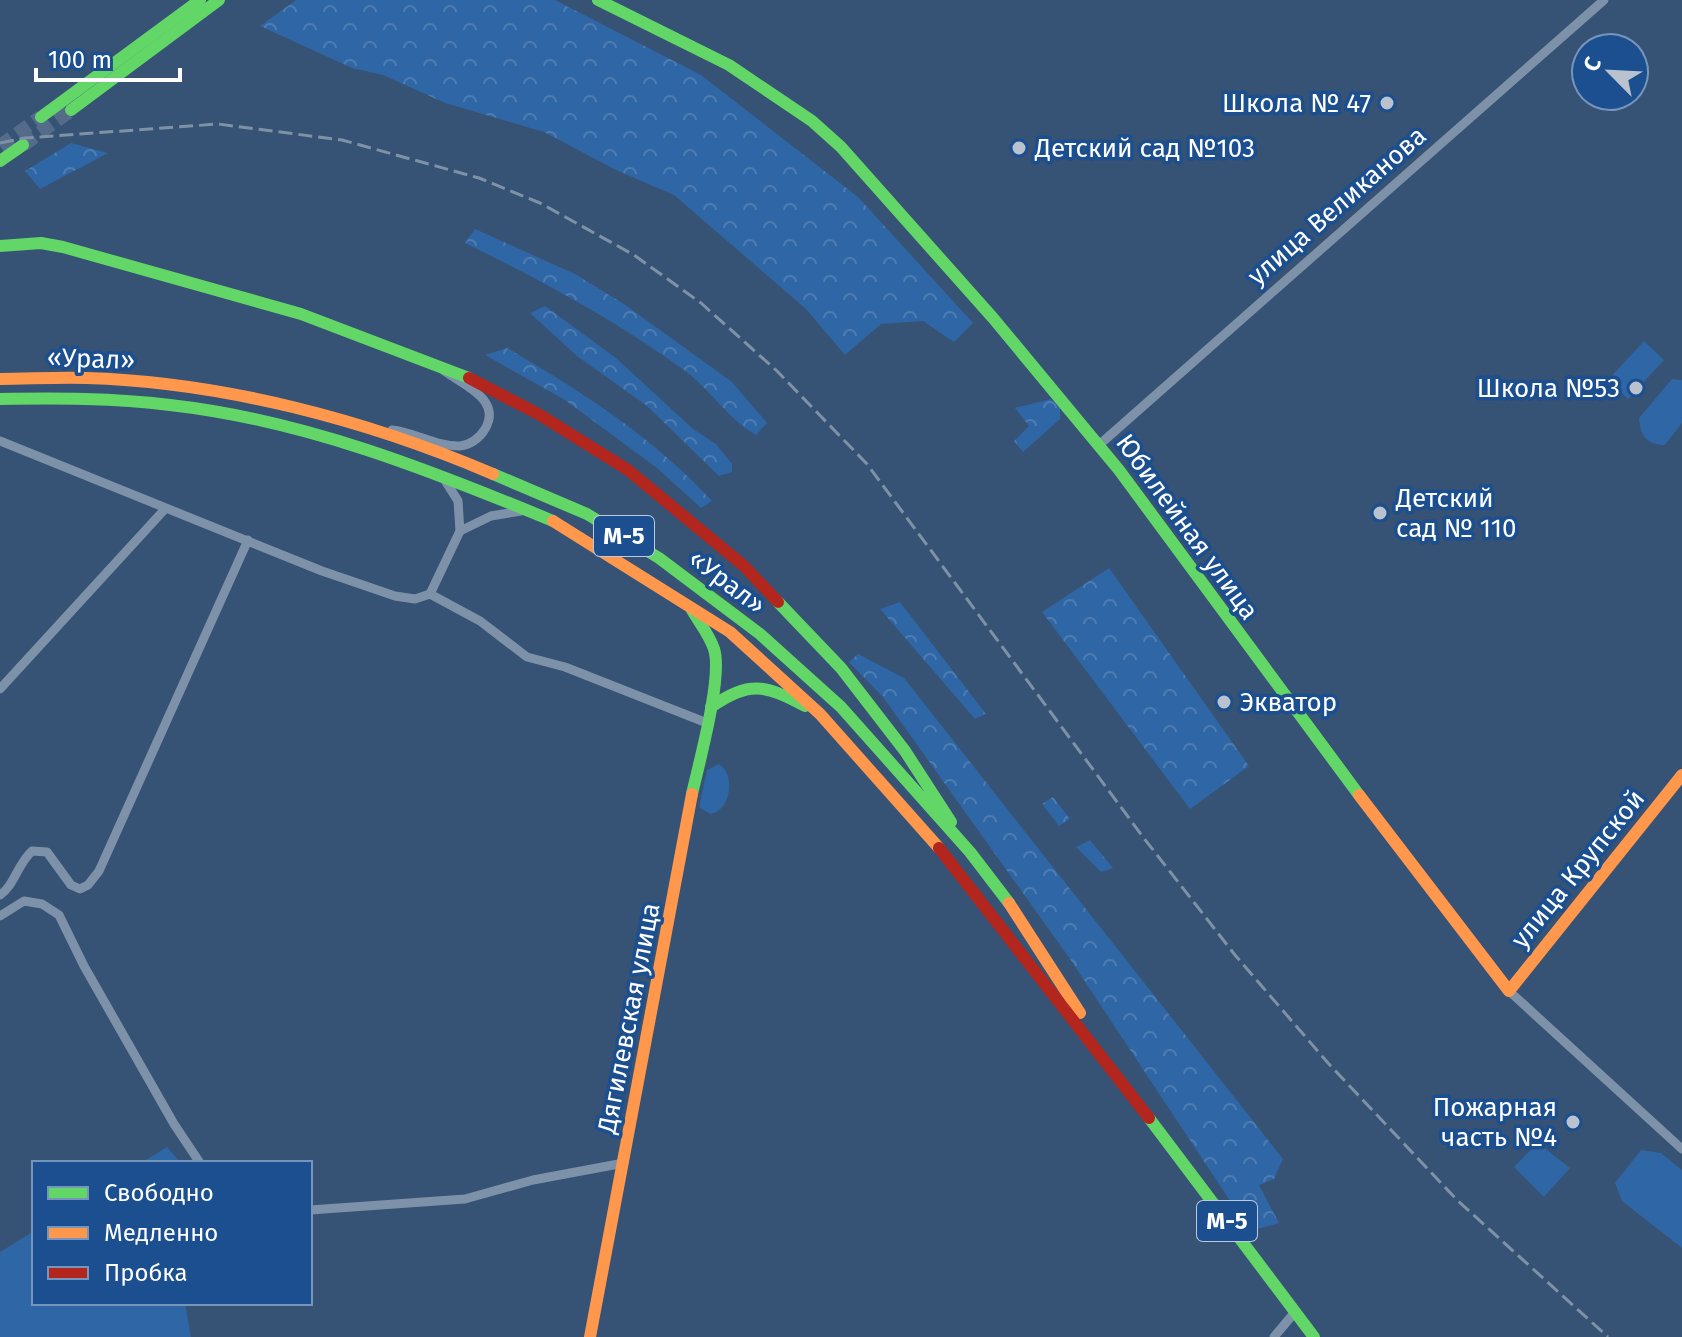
<svg xmlns="http://www.w3.org/2000/svg" width="1682" height="1337" font-family="'Fira Sans',sans-serif">
<defs>
<pattern id="forest-crowns" width="20" height="18" patternUnits="userSpaceOnUse" patternTransform="scale(2)"><rect width="20" height="18" fill="#2f66a5"/><path d="M2 6a3 3 0 1 1 6 0M12 15a3 3 0 1 1 6 0" fill="none" stroke="#4e7db2"/></pattern>
</defs>
<rect width="100%" height="100%" fill="#365274"/>
<g fill="#2f66a5">
<path d="M 1644,341 L 1664,360 L 1628,399 L 1608,380 Z"/>
<path d="M 1672,379 L 1682,380 L 1682,423 L 1665,445 C 1647,445 1640,436 1639,418 Z"/>
<path d="M 719,764 C 736,775 731,811 710,814 L 699,807 L 707,770 Z"/>
<path d="M 1538,1143 L 1570,1168 L 1544,1197 L 1514,1167 Z"/>
<path d="M 167,1147 L 181,1163 L 141,1163 Z"/>
<path d="M 1641,1150 L 1661,1153 L 1682,1170 L 1682,1248 L 1622,1201 L 1615,1183 Z"/>
<path d="M 34,1231 L 34,1303 L 185,1303 L 191,1337 L 0,1337 L 0,1252 Z"/>
</g>
<g fill="url(#forest-crowns)">
<path d="M 296,0 L 555,0 L 701,75 L 858,197 L 973,323 L 954,342 L 923,321 L 881,324 L 845,355 L 806,309 L 674,195 L 616,170 L 544,132 L 445,103 L 383,75 L 352,68 L 260,26 Z"/>
<path d="M 71,143 L 108,153 L 40,189 L 25,171 Z"/>
<path d="M 475,229 L 575,274 L 624,304 L 732,382 L 767,423 L 756,435 C 728,419 710,389 684,370 C 615,320 541,280 465,243 Z"/>
<path d="M 545,306 L 616,358 L 693,429 L 716,444 L 732,464 L 732,472 L 719,476 L 647,406 L 577,356 L 530,313 Z"/>
<path d="M 507,348 C 582,392 653,437 712,501 L 701,508 L 657,468 L 565,400 L 485,355 Z"/>
<path d="M 1051,399 L 1060,408 L 1060,419 L 1023,452 L 1014,441 L 1029,426 L 1015,408 Z"/>
<path d="M 1109,568 L 1249,766 L 1190,809 L 1042,612 Z"/>
<path d="M 900,602 L 986,714 L 975,719 L 880,609 Z"/>
<path d="M 858,654 L 904,678 L 1283,1159 L 1274,1179 L 1259,1185 L 1279,1223 L 1250,1231 L 1070,959 L 883,697 L 849,662 Z"/>
<path d="M 1053,797 L 1070,819 L 1059,826 L 1042,804 Z"/>
<path d="M 1090,840 L 1113,868 L 1101,872 L 1076,847 Z"/>
</g>
<g fill="none" stroke-linecap="round" stroke-linejoin="round">
<g stroke="#546c89" stroke-width="14" stroke-dasharray="14 7" stroke-linecap="butt">
<path d="M 23,145 L 71,110"/>
<path d="M 0,146 L 41,117"/>
</g>
<g stroke="#7d92a8" stroke-width="9">
<path d="M 392,430 C 414,432 437,447 460,446 C 470,445 480,438 485,429 C 503,399 461,384 443,370"/>
<path d="M 0,441 L 322,571 L 395,596 L 415,599 L 430,594 L 480,621 L 527,657 L 565,667 L 707,723"/>
<path d="M 1099,445 L 1604,0"/>
<path d="M 460,531 L 491,516 L 521,511"/>
<path d="M 430,594 L 460,531 L 458,501 L 443,477"/>
<path d="M 0,689 L 165,509"/>
<path d="M 0,895 C 14,886 17,865 32,851 L 47,852 L 71,885 L 80,889 L 88,885 L 99,871 L 248,540"/>
<path d="M 0,916 L 24,901 L 42,904 L 59,915 L 84,966 L 174,1124 L 200,1163"/>
<path d="M 1509,991 L 1682,1149"/>
<path d="M 310,1210 L 465,1199 L 533,1180 L 624,1163"/>
<path d="M 1274,1337 L 1295,1312"/>
</g>
<g stroke="#63d668" stroke-width="12">
<path d="M 598,0 L 729,65 L 812,121 L 841,147 L 993,318 L 1119,470 L 1359,795"/>
<path d="M 71,110 L 219,0"/>
<path d="M 41,117 L 200,0"/>
<path d="M 0,161 L 23,145"/>
<path d="M 0,246 L 41,243 L 63,247 L 301,314 L 469,378"/>
<path d="M 0,399 C 57,398 113,398 170,405 C 304,420 430,470 553,521"/>
<path d="M 493,474 L 587,514 L 659,558 L 760,634 L 841,707 L 970,852 L 1009,903"/>
<path d="M 778,602 L 841,668 L 905,751 L 951,822"/>
<path d="M 692,610 C 699,622 710,636 714,649 C 723,676 699,763 692,794"/>
<path d="M 711,707 C 750,680 765,685 805,706"/>
<path d="M 1149,1118 L 1314,1337"/>
</g>
<g stroke="#ff974d" stroke-width="12">
<path d="M 0,379 C 28,379 57,377 86,378 C 223,382 367,420 493,474"/>
<path d="M 553,521 L 730,632 L 820,714 L 939,848"/>
<path d="M 1359,795 L 1509,991 L 1682,775"/>
<path d="M 1009,903 L 1080,1013"/>
<path d="M 590,1337 L 692,794"/>
</g>
<g stroke="#b3261e" stroke-width="12">
<path d="M 469,378 L 540,415 L 628,470 L 744,566 L 778,602"/>
<path d="M 939,848 L 1149,1118"/>
</g>
<path stroke="#7e92a7" stroke-width="3" stroke-dasharray="14 6" stroke-linecap="butt" d="M 0,143 L 25,138 L 218,124 L 342,140 L 479,178 L 540,203 L 634,255 L 701,303 L 777,371 L 867,464 L 1143,837 L 1235,955 L 1328,1063 L 1457,1200 L 1608,1337"/>
</g>
<g fill="#b9c2ce" stroke="#1b4f8f" stroke-width="3">
<circle cx="1387" cy="103" r="8"/>
<circle cx="1019" cy="148" r="8"/>
<circle cx="1636" cy="388" r="8"/>
<circle cx="1380" cy="513" r="8"/>
<circle cx="1224" cy="702" r="8"/>
<circle cx="1573" cy="1122" r="8"/>
</g>
<g text-anchor="middle" dominant-baseline="central" stroke-width="7" stroke-linejoin="round" paint-order="stroke">
<g fill="#1b4f8f" stroke="#bbcadd" stroke-width="2">
<rect x="594" y="516" width="60" height="40" rx="6"/>
<rect x="1197" y="1201" width="60" height="40" rx="6"/>
</g>
<g font-size="24" font-weight="bold" fill="#fff">
<text x="624" y="536">М-5</text>
<text x="1227" y="1221">М-5</text>
</g>
<g font-size="26" fill="#fff" stroke="#1b4f8f" text-anchor="end">
<text x="1371" y="103">Школа № 47</text>
<text x="1035" y="148" text-anchor="start">Детский сад №103</text>
<text x="1620" y="388">Школа №53</text>
<text x="1396" y="498" text-anchor="start">Детский<tspan x="1396" dy="30">сад № 110</tspan></text>
<text x="1240" y="702" text-anchor="start">Экватор</text>
<text x="1557" y="1107">Пожарная<tspan x="1557" dy="30">часть №4</tspan></text>
</g>
<g font-size="26" fill="#fff" stroke="#1b4f8f">
<text transform="translate(1337 206) rotate(-41)">улица Великанова</text>
<text transform="translate(91 359) rotate(2)">«Урал»</text>
<text transform="translate(1187 527) rotate(54)">Юбилейная улица</text>
<text transform="translate(727 582) rotate(37)">«Урал»</text>
<text transform="translate(1578 869) rotate(-51)">улица Крупской</text>
<text transform="translate(629 1018) rotate(-79)">Дягилевская улица</text>
</g>
</g>
<rect x="32" y="1161" width="280" height="144" fill="#1b4f8f" stroke="#7695bc" stroke-width="2"/>
<rect x="48" y="1187" width="40" height="12" fill="#63d668" stroke="#7695bc" stroke-width="2"/>
<text x="104" y="1201" font-size="24" fill="#ffffff">Свободно</text>
<rect x="48" y="1227" width="40" height="12" fill="#ff974d" stroke="#7695bc" stroke-width="2"/>
<text x="104" y="1241" font-size="24" fill="#ffffff">Медленно</text>
<rect x="48" y="1267" width="40" height="12" fill="#b3261e" stroke="#7695bc" stroke-width="2"/>
<text x="104" y="1281" font-size="24" fill="#ffffff">Пробка</text>
<g transform="translate(1610 72) rotate(294)"><circle r="38" fill="#1b4f8f" stroke="#7695bc" stroke-width="2"/>
<path d="M0-6L14 30L0 20L-14 30Z" fill="#b9c2ce"/>
<text y="-12" font-size="22" font-weight="bold" text-anchor="middle" fill="#ffffff">С</text>
</g>
<path d="M36 68v12h144v-12" fill="none" stroke="#ffffff" stroke-width="4"/>
<text x="48" y="68" font-size="24" fill="#ffffff" stroke="#1b4f8f" stroke-width="6" paint-order="stroke">100 m</text>
</svg>
